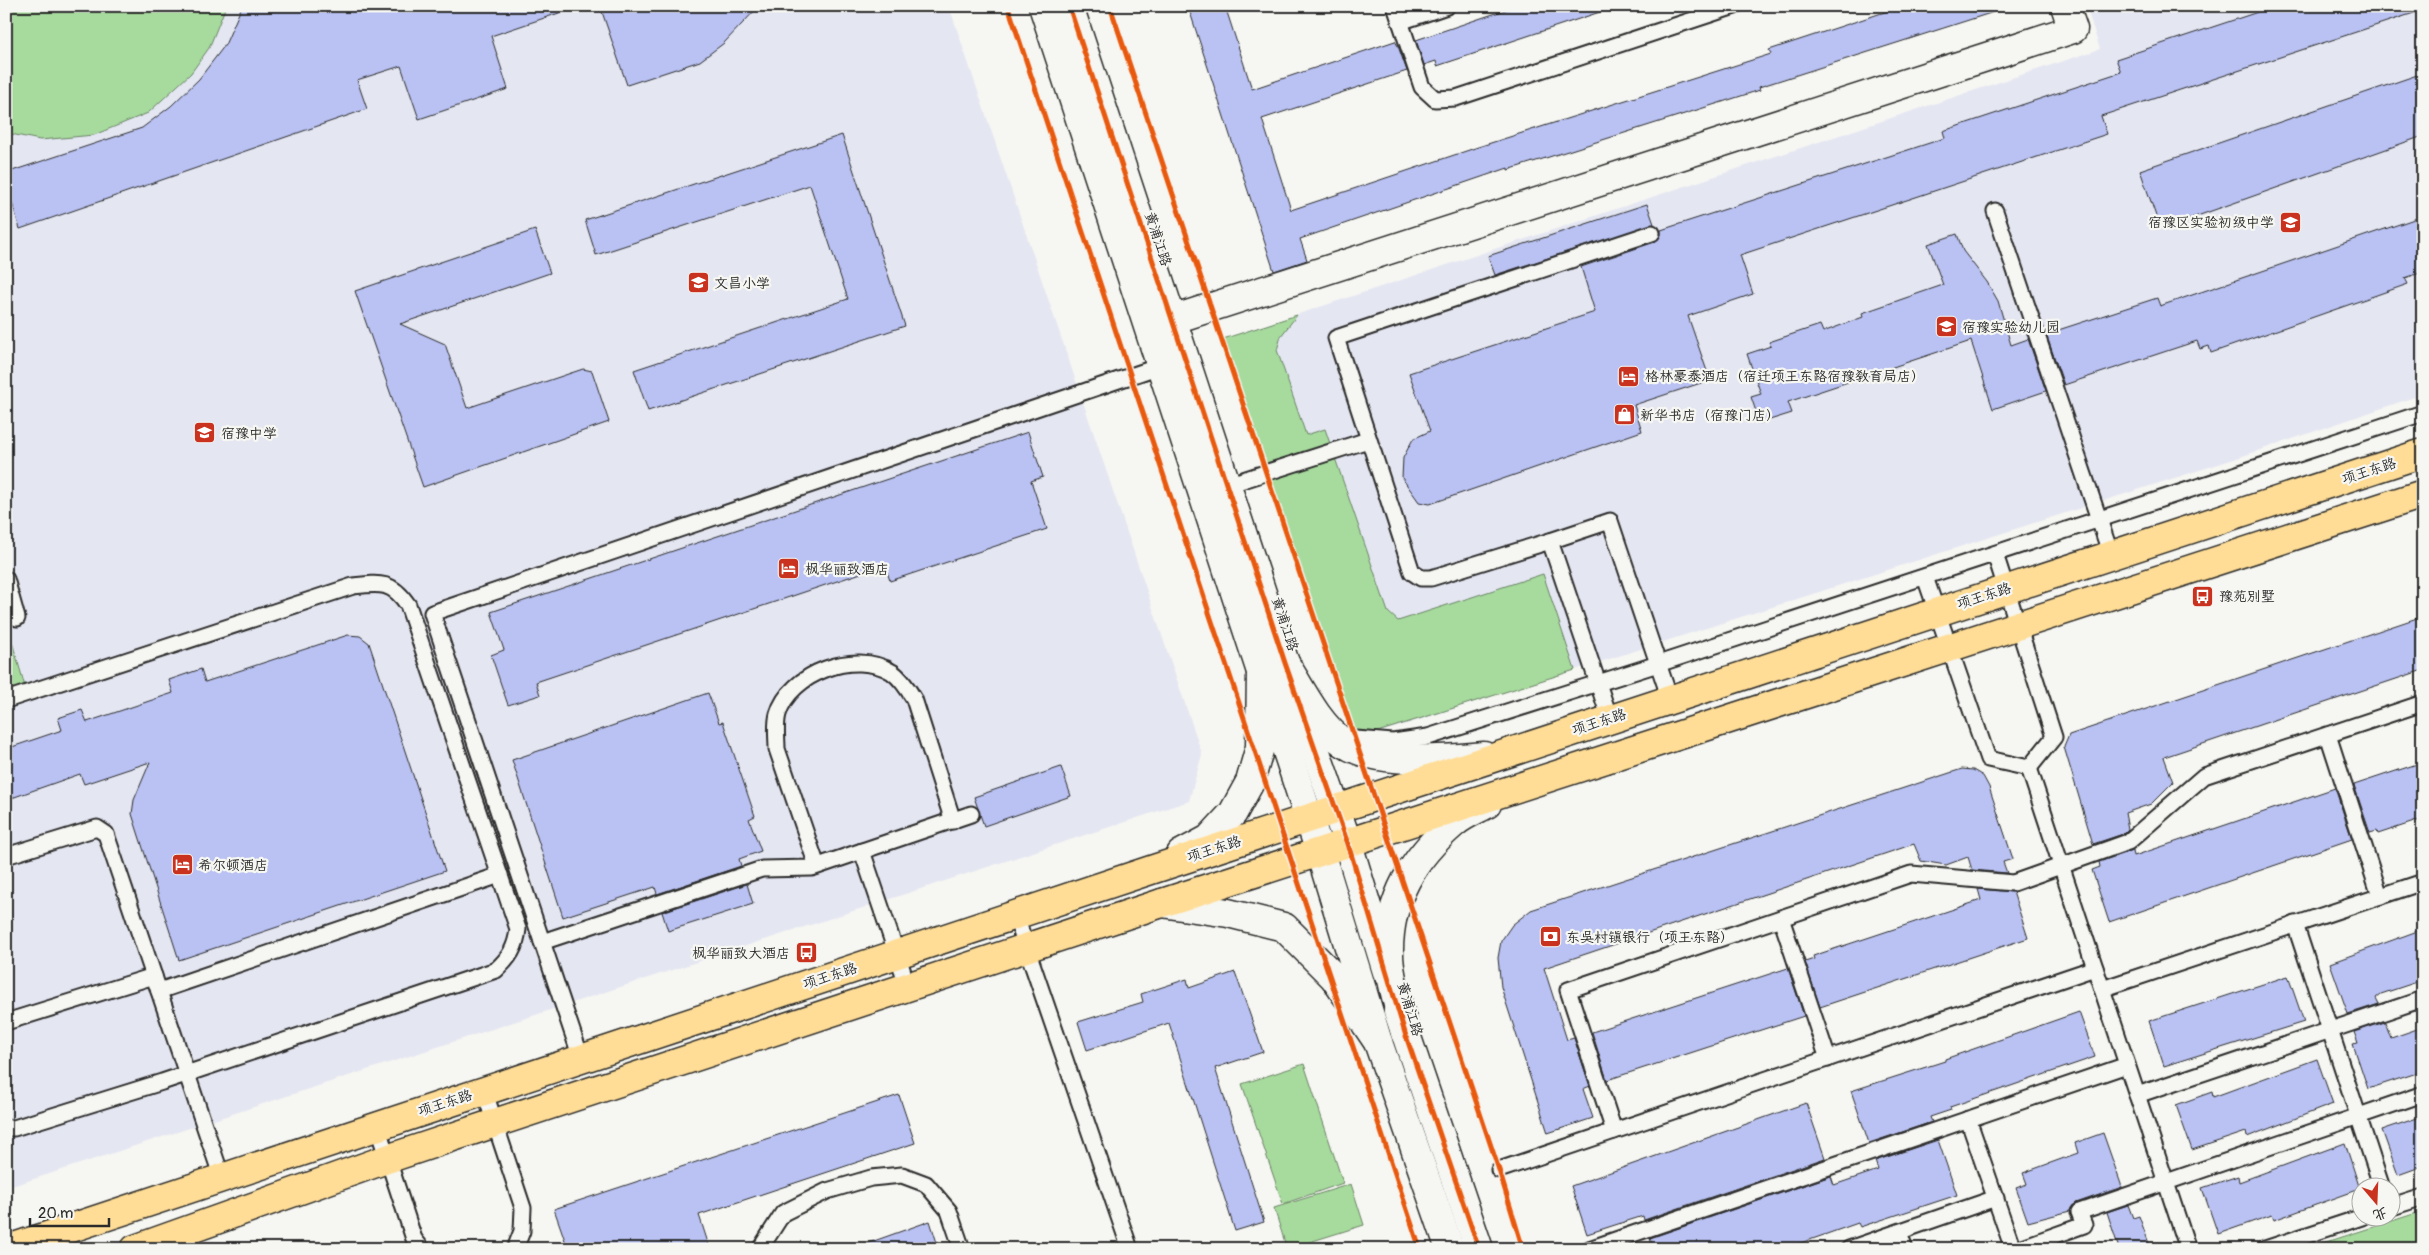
<svg xmlns="http://www.w3.org/2000/svg" width="2429" height="1255" font-family="Pangolin,'LXGW WenKai TC',sans-serif">
<rect width="100%" height="100%" fill="#f6f6f2"/>
<filter id="ink" filterUnits="userSpaceOnUse"><feTurbulence type="fractalNoise" baseFrequency=".02" numOctaves="2"/><feDisplacementMap in="SourceGraphic" scale="10" xChannelSelector="R" yChannelSelector="G"/><feConvolveMatrix kernelMatrix="1 2 1 2 8 2 1 2 1" color-interpolation-filters="sRGB"/></filter>
<g filter="url(#ink)">
<g fill="#e4e6f2">
<path d="M 6,6 L 949,6 L 1202,754 L 1189,801 L 6,1188 L 6,696 L 21,671 L 6,621 Z"/>
<path d="M 2086,6 L 2423,6 L 2423,394 L 2234,459 L 1353,741 L 1220,340 L 2100,49 Z"/>
</g>
<g fill="#a7db9d" stroke="#698364">
<path d="M 6,6 L 226,6 L 209,48 L 191,73 L 148,113 L 94,135 L 40,140 L 6,133 Z"/>
<path d="M 1297,315 L 1281,336 L 1277,350 L 1306,435 L 1325,429 L 1388,612 L 1398,621 L 1543,574 L 1575,670 L 1355,739 L 1220,340 Z"/>
<path d="M 6,621 L 26,690 L 6,696 Z"/>
<path d="M 1304,1064 L 1343,1183 L 1283,1204 L 1242,1084 Z"/>
<path d="M 1351,1184 L 1364,1225 L 1287,1249 L 1274,1208 Z"/>
<path d="M 2423,1211 L 2423,1249 L 2305,1249 Z"/>
</g>
<g fill="#b9c2f3" stroke="#2b2b2b">
<path d="M 242,6 L 568,6 L 568,10 L 491,36 L 508,89 L 419,119 L 401,66 L 357,80 L 367,109 L 20,229 L 6,183 L 6,173 L 142,128 L 171,106 L 199,79 L 225,45 Z"/>
<path d="M 600,6 L 759,6 L 724,43 L 700,61 L 627,85 Z"/>
<path d="M 1188,6 L 1225,6 L 1252,89 L 1395,41 L 1398,46 L 1407,71 L 1262,119 L 1291,210 L 1478,147 L 1771,54 L 1769,50 L 1903,6 L 1996,6 L 1997,11 L 1759,87 L 1760,90 L 1508,170 L 1508,168 L 1300,239 L 1307,260 L 1274,271 Z"/>
<path d="M 1517,6 L 1605,6 L 1606,10 L 1437,66 L 1436,61 L 1424,65 L 1416,40 Z"/>
<path d="M 2276,6 L 2422,6 L 2423,10 L 2101,116 L 2107,134 L 1740,255 L 1753,294 L 1688,316 L 1710,380 L 1634,405 L 1642,431 L 1430,504 L 1419,502 L 1402,478 L 1403,458 L 1413,439 L 1430,431 L 1409,373 L 1595,312 L 1581,267 L 1655,242 L 1661,235 L 1661,230 L 1945,138 L 1943,131 L 2121,72 L 2116,59 Z"/>
<path d="M 2423,73 L 2423,136 L 2169,226 L 2166,219 L 2158,222 L 2140,170 Z"/>
<path d="M 842,135 L 905,326 L 648,411 L 634,370 L 848,299 L 810,185 L 596,255 L 585,220 Z"/>
<path d="M 1647,204 L 1654,224 L 1495,275 L 1488,256 Z"/>
<path d="M 2423,216 L 2423,272 L 2405,278 L 2408,284 L 2211,353 L 2209,346 L 2200,349 L 2197,341 L 2064,385 L 2046,334 L 2157,298 L 2160,306 Z"/>
<path d="M 535,230 L 550,273 L 400,324 L 445,344 L 467,408 L 583,369 L 592,371 L 609,422 L 423,487 L 355,291 Z"/>
<path d="M 1957,234 L 1963,251 L 1987,282 L 1998,301 L 2011,345 L 2028,339 L 2046,391 L 1993,409 L 1971,341 L 1788,402 L 1792,413 L 1760,423 L 1751,397 L 1761,394 L 1747,354 L 1771,346 L 1769,342 L 1820,325 L 1823,332 L 1863,317 L 1862,313 L 1943,285 L 1928,244 Z"/>
<path d="M 1028,432 L 1043,477 L 1031,481 L 1047,529 L 890,581 L 885,565 L 536,682 L 540,695 L 508,705 L 491,655 L 504,650 L 491,612 Z"/>
<path d="M 2423,616 L 2423,670 L 2164,757 L 2173,782 L 2151,804 L 2125,813 L 2128,829 L 2123,834 L 2093,844 L 2064,747 L 2069,735 Z"/>
<path d="M 348,635 L 360,636 L 369,643 L 445,871 L 179,960 L 132,814 L 134,800 L 150,762 L 84,784 L 80,774 L 6,800 L 6,749 L 62,730 L 58,718 L 82,710 L 87,722 L 173,693 L 169,680 L 201,669 L 205,682 Z"/>
<path d="M 708,693 L 719,723 L 723,722 L 755,816 L 749,819 L 761,851 L 739,859 L 741,866 L 657,894 L 655,887 L 563,917 L 512,760 Z"/>
<path d="M 2423,762 L 2423,819 L 2378,834 L 2377,831 L 2370,833 L 2354,785 Z"/>
<path d="M 1061,767 L 1071,796 L 984,826 L 974,797 Z"/>
<path d="M 1962,769 L 1973,770 L 1983,776 L 1989,787 L 2013,859 L 2003,862 L 2007,873 L 1972,870 L 1968,857 L 1946,865 L 1921,861 L 1914,844 L 1544,968 L 1567,1040 L 1574,1038 L 1590,1086 L 1583,1089 L 1593,1118 L 1548,1133 L 1501,987 L 1498,958 L 1501,941 L 1512,925 L 1531,910 Z"/>
<path d="M 2335,788 L 2352,839 L 2109,922 L 2092,870 L 2100,867 L 2099,862 L 2133,850 L 2134,856 Z"/>
<path d="M 747,884 L 753,904 L 668,931 L 662,912 Z"/>
<path d="M 1978,889 L 2013,892 L 2028,938 L 1820,1007 L 1805,962 L 1814,959 L 1813,956 L 1981,900 Z"/>
<path d="M 2423,929 L 2423,980 L 2381,994 L 2376,998 L 2379,1004 L 2348,1014 L 2330,963 Z"/>
<path d="M 1788,968 L 1804,1016 L 1607,1080 L 1592,1032 Z"/>
<path d="M 1235,972 L 1263,1052 L 1215,1068 L 1264,1222 L 1235,1231 L 1169,1023 L 1087,1050 L 1078,1022 L 1143,1002 L 1141,994 L 1187,979 L 1189,988 Z"/>
<path d="M 2288,976 L 2304,1022 L 2164,1066 L 2149,1021 Z"/>
<path d="M 2079,1012 L 2095,1057 L 1950,1107 L 1951,1110 L 1930,1117 L 1932,1122 L 1869,1143 L 1851,1091 L 1945,1061 L 1945,1059 Z"/>
<path d="M 2385,1022 L 2391,1038 L 2423,1027 L 2423,1071 L 2368,1089 L 2353,1044 L 2358,1043 L 2354,1032 Z"/>
<path d="M 2317,1059 L 2333,1104 L 2247,1137 L 2246,1132 L 2192,1150 L 2176,1105 L 2212,1092 L 2213,1097 Z"/>
<path d="M 899,1095 L 915,1143 L 699,1215 L 710,1249 L 568,1249 L 554,1209 Z"/>
<path d="M 1806,1103 L 1825,1158 L 1644,1220 L 1643,1216 L 1587,1234 L 1571,1186 Z"/>
<path d="M 2423,1116 L 2423,1166 L 2398,1175 L 2382,1130 Z"/>
<path d="M 2103,1133 L 2122,1187 L 2076,1203 L 2070,1211 L 2028,1222 L 2016,1188 L 2027,1184 L 2023,1173 L 2078,1153 L 2075,1143 Z"/>
<path d="M 1938,1140 L 1957,1195 L 1860,1227 L 1858,1223 L 1784,1249 L 1653,1249 L 1650,1238 L 1831,1176 L 1834,1185 L 1878,1170 L 1875,1161 Z"/>
<path d="M 2345,1143 L 2360,1189 L 2274,1220 L 2272,1215 L 2218,1234 L 2202,1188 L 2238,1176 L 2239,1182 Z"/>
<path d="M 2128,1205 L 2133,1218 L 2139,1216 L 2151,1249 L 2119,1249 L 2107,1212 Z"/>
<path d="M 930,1221 L 939,1249 L 861,1249 L 860,1246 Z"/>
</g>
<g fill="none" stroke-linecap="round" stroke-linejoin="round">
<defs>
<g id="service">
<path d="M 1395,6 L 1422,87 L 1435,99 L 1456,98 L 1735,6"/>
<path d="M 1400,22 L 1447,6"/>
<path d="M 1995,211 L 2111,555"/>
<path d="M 1221,487 L 1368,440"/>
<path d="M 1550,541 L 1431,578 L 1421,578 L 1412,572 L 1336,338 L 1652,233"/>
<path d="M 1925,577 L 1988,759 L 2029,768 L 2054,737 L 1995,554"/>
<path d="M 6,579 L 17,618"/>
<path d="M 6,700 L 353,586 C 380,583 392,581 408,605 L 518,929 C 516,948 509,958 496,970 L 162,1082 L 14,1128 L 6,1128"/>
<path d="M 1610,719 L 1550,541 L 1610,521 L 1670,699"/>
<path d="M 2328,735 L 2380,896"/>
<path d="M 1356,739 L 1393,742 L 1428,737 L 1658,664 L 2423,413"/>
<path d="M 2029,768 L 2188,1249"/>
<path d="M 862,851 L 908,987"/>
<path d="M 6,856 L 97,828 L 106,834 L 222,1178"/>
<path d="M 817,866 L 777,749 C 777,738 775,725 778,714 C 790,673 855,649 892,672 C 901,678 908,689 914,699 L 953,821"/>
<path d="M 1015,914 L 1130,1249"/>
<path d="M 1781,918 L 1828,1059"/>
<path d="M 2295,924 L 2382,1188"/>
<path d="M 542,942 L 762,869 L 812,868 L 971,814"/>
<path d="M 2102,989 L 2423,882"/>
<path d="M 159,991 L 500,875"/>
<path d="M 6,1022 L 154,976"/>
<path d="M 581,1058 L 432,613 L 1160,366"/>
<path d="M 484,1090 L 523,1208 L 522,1231 L 515,1249"/>
<path d="M 2137,1095 L 2423,999"/>
<path d="M 1968,1119 L 2013,1249"/>
<path d="M 377,1126 L 414,1239 L 422,1249"/>
<path d="M 1614,1131 L 1568,990 L 1911,874 L 2013,883 L 2128,842 L 2204,776 L 2423,703"/>
<path d="M 1499,1170 L 2095,968"/>
<path d="M 2392,1207 L 2423,1197"/>
<path d="M 1899,1232 L 1905,1249"/>
<path d="M 760,1249 L 783,1213 L 827,1191 L 871,1178 L 902,1175 L 926,1184 L 949,1211 L 962,1249"/>
<path d="M 1589,1249 L 2127,1065"/>
<path d="M 1849,1249 L 1996,1198"/>
<path d="M 2017,1249 L 2084,1225 L 2079,1212 L 2423,1094"/>
<path d="M 2265,1249 L 2362,1217"/>
</g>
<path id="minor" d="M 1150,327 L 2073,29 L 2065,6"/>
<g id="tertiary">
<path d="M 1043,6 L 1320,852 L 1378,1042 L 1450,1249"/>
<path d="M 1069,6 L 1285,663 L 1348,844 L 1387,972"/>
<path d="M 1398,1011 L 1479,1249"/>
</g>
<g id="secondary">
<path d="M 1285,663 C 1301,689 1318,725 1344,743 C 1378,766 1445,759 1484,756"/>
<path d="M 1181,854 L 1209,839 L 1233,813 L 1250,782 L 1260,747 L 1261,670"/>
<path d="M 1162,903 L 1228,913 L 1284,927 L 1334,977 L 1378,1042"/>
<path d="M 1405,1033 C 1400,1009 1389,978 1389,954 C 1388,899 1413,858 1454,823 C 1463,815 1476,810 1487,804"/>
</g>
<g id="primary">
<path d="M 8,1249 L 1154,869 L 2423,453"/>
<path d="M 135,1249 L 384,1160 L 495,1123 L 1162,903 L 2423,494"/>
</g>
</defs>
<use href="#service" stroke="#2b2b2b" stroke-width="19"/>
<use href="#minor" stroke="#2b2b2b" stroke-width="31"/>
<use href="#tertiary" stroke="#2b2b2b" stroke-width="31"/>
<use href="#secondary" stroke="#2b2b2b" stroke-width="31"/>
<use href="#primary" stroke="#2b2b2b" stroke-width="31"/>
<use href="#service" stroke="#f6f6f2" stroke-width="15"/>
<use href="#minor" stroke="#f6f6f2" stroke-width="28"/>
<use href="#tertiary" stroke="#f6f6f2" stroke-width="28"/>
<use href="#secondary" stroke="#f6f6f2" stroke-width="28"/>
<use href="#primary" stroke="#ffdd96" stroke-width="28"/>
<defs>
<g id="cycleway">
<path d="M 1008,6 L 1420,1249"/>
<path d="M 1069,6 L 1285,663 L 1348,844 L 1405,1033 L 1479,1249"/>
<path d="M 1110,6 L 1499,1170 L 1523,1249"/>
</g>
</defs>
<use href="#cycleway" stroke="#f6f6f2" stroke-width="8"/>
<use href="#cycleway" stroke="#e8590c" stroke-width="5"/>
</g>
</g>
<defs>
<symbol id="school-square" viewBox="-11 -11 22 22"><rect x="-9" y="-9" width="18" height="18" rx="4" fill="#c8321e" stroke="#f6f6f2"/><path d="M0-5L7-2L0 1L-7-2ZM-4 1L0 2.5L4 1V4Q0 6-4 4Z" fill="#fff"/></symbol>
<symbol id="hotel-square" viewBox="-11 -11 22 22"><rect x="-9" y="-9" width="18" height="18" rx="4" fill="#c8321e" stroke="#f6f6f2"/><path d="M-6-4.5h1.5V1H6V5H4.5V3h-9V5H-6ZM-4 0a1.8 1.8 0 1 1 3.6 0ZM.5 0V-2.5h3Q6-2.5 6 0Z" fill="#fff"/></symbol>
<symbol id="shop-square" viewBox="-11 -11 22 22"><rect x="-9" y="-9" width="18" height="18" rx="4" fill="#c8321e" stroke="#f6f6f2"/><path d="M-5-2.5h2.3a2.7 3.5 0 0 1 5.4 0H5L5.5 6h-11ZM-1.5-2.5h3a1.5 2.3 0 0 0-3 0Z" fill="#fff"/></symbol>
<symbol id="bus-square" viewBox="-11 -11 22 22"><rect x="-9" y="-9" width="18" height="18" rx="4" fill="#c8321e" stroke="#f6f6f2"/><path d="M-5-6H5V4H4V6H2V4H-2V6H-4V4H-5ZM-3.5-4V0h7V-4ZM-3.5 1.2v1.5H-2V1.2ZM2 1.2v1.5H3.5V1.2Z" fill="#fff"/></symbol>
<symbol id="bank-square" viewBox="-11 -11 22 22"><rect x="-9" y="-9" width="18" height="18" rx="4" fill="#c8321e" stroke="#f6f6f2"/><path d="M-6-4H6V4H-6ZM0-2.3a2.3 2.3 0 1 0 0 4.6a2.3 2.3 0 1 0 0-4.6Z" fill="#fff"/></symbol>
</defs>
<g fill-rule="evenodd">
<use href="#school-square" x="2278" y="210" width="25" height="25"/>
<use href="#school-square" x="686" y="270" width="25" height="25"/>
<use href="#school-square" x="1934" y="314" width="25" height="25"/>
<use href="#hotel-square" x="1616" y="364" width="25" height="25"/>
<use href="#shop-square" x="1612" y="402" width="25" height="25"/>
<use href="#school-square" x="192" y="420" width="25" height="25"/>
<use href="#hotel-square" x="776" y="556" width="25" height="25"/>
<use href="#bus-square" x="2190" y="584" width="25" height="25"/>
<use href="#hotel-square" x="170" y="852" width="25" height="25"/>
<use href="#bank-square" x="1538" y="924" width="25" height="25"/>
<use href="#bus-square" x="794" y="940" width="25" height="25"/>
</g>
<g text-anchor="middle" dominant-baseline="central" stroke-width="4.5" stroke-linejoin="round" paint-order="stroke">
<g font-size="14" fill="#2b2b2b" stroke="#f6f6f2" text-anchor="start">
<text x="2274" y="222" text-anchor="end">宿豫区实验初级中学</text>
<text x="714" y="283">文昌小学</text>
<text x="1962" y="327">宿豫实验幼儿园</text>
<text x="1645" y="376">格林豪泰酒店（宿迁项王东路宿豫教育局店）</text>
<text x="1640" y="415">新华书店（宿豫门店）</text>
<text x="221" y="433">宿豫中学</text>
<text x="805" y="569">枫华丽致酒店</text>
<text x="2219" y="596">豫苑别墅</text>
<text x="198" y="865">希尔顿酒店</text>
<text x="1566" y="937">东吴村镇银行（项王东路）</text>
<text x="790" y="953" text-anchor="end">枫华丽致大酒店</text>
</g>
<g font-size="14" fill="#2b2b2b" stroke="#f6f6f2">
<text transform="translate(1158 239) rotate(72)">黄浦江路</text>
<text transform="translate(2369 471) rotate(-18)">项王东路</text>
<text transform="translate(1984 596) rotate(-18)">项王东路</text>
<text transform="translate(1285 624) rotate(72)">黄浦江路</text>
<text transform="translate(1599 722) rotate(-18)">项王东路</text>
<text transform="translate(1214 849) rotate(-18)">项王东路</text>
<text transform="translate(830 976) rotate(-18)">项王东路</text>
<text transform="translate(1410 1009) rotate(73)">黄浦江路</text>
<text transform="translate(445 1103) rotate(-18)">项王东路</text>
</g>
</g>
<rect width="2429" height="1255" fill="none" stroke="#f6f6f2" stroke-width="25"/>
<rect x="12" y="12" width="2404" height="1230" fill="none" stroke="#2b2b2b" stroke-width="2" filter="url(#ink)"/>
<g transform="translate(2376 1202) rotate(161)"><circle r="24" fill="#f6f6f2" stroke="#a5a5a2"/>
<path d="M0-4L9 19L0 12L-9 19Z" fill="#c8321e"/>
<text y="-8" font-size="14" font-weight="bold" text-anchor="middle" fill="#2b2b2b">北</text>
</g>
<path d="M30 1218v8h79v-8" fill="none" stroke="#2b2b2b" stroke-width="2.5"/>
<text x="38" y="1218" font-size="15" fill="#2b2b2b" stroke="#f6f6f2" stroke-width="4" paint-order="stroke">20 m</text>
</svg>
